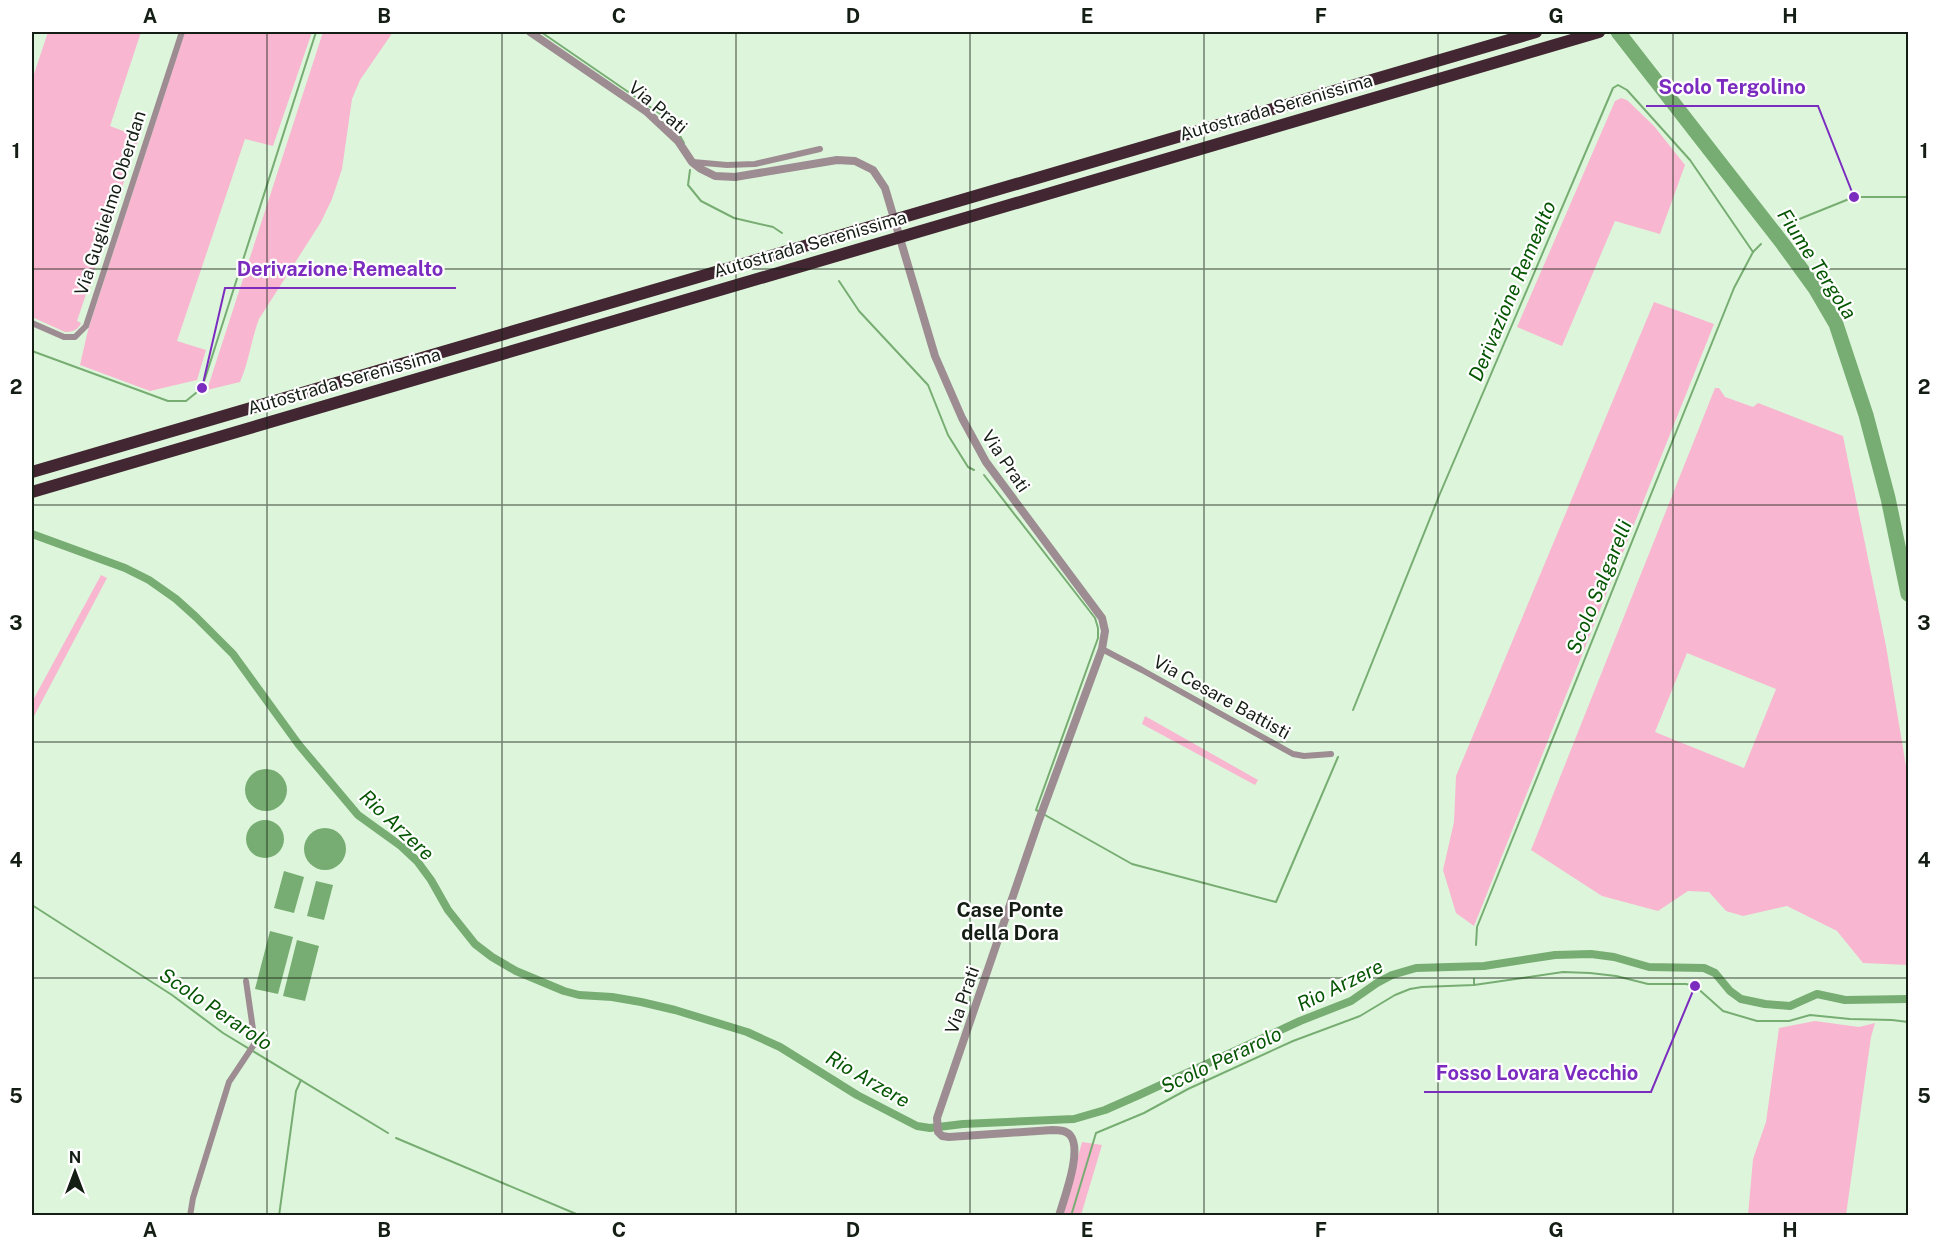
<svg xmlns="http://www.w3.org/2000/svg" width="1940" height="1247" font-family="'Public Sans',sans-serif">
<rect width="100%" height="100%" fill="#ddf6db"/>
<g fill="#f8b6d0" fill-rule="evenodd">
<path d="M 48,32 L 141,32 L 110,126 L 139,137 L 77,321 L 81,323 C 78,330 73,332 65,332 L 32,317 L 32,80 Z"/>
<path d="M 185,32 L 312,32 L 273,146 L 245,139 L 177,341 L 206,350 L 197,380 L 150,391 L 80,365 L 88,330 Z"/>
<path d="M 323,32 L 393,32 L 360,80 L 352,99 L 342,169 L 332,199 L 321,222 L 259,319 C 251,340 249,362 240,382 L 207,390 Z"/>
<path d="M 1621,98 L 1627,100 L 1654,126 L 1685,165 L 1660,234 L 1615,221 L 1562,346 L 1517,327 L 1615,101 Z"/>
<path d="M 1654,302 L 1714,324 L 1474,926 L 1456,913 L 1443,870 L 1454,822 L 1456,776 Z"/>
<path d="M 1715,388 L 1719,388 L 1725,397 L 1753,407 L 1758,403 L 1843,436 L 1886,646 L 1908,778 L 1908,965 L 1863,963 L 1837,931 L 1787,906 L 1743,916 L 1726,911 L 1709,892 L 1688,891 L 1658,911 L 1602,896 L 1531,850 ZM 1687,653 L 1776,689 L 1744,768 L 1655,732 Z"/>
<path d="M 101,575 L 107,578 L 32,720 L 32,702 Z"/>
<path d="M 1145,716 L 1258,780 L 1255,785 L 1142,724 Z"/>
<path d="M 1815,1021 L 1859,1027 L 1875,1023 L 1871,1037 L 1846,1215 L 1748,1215 L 1753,1159 L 1766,1122 L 1779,1028 Z"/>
<path d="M 1082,1142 L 1102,1145 L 1081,1215 L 1062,1216 Z"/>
</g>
<g fill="#77ad72">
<circle cx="266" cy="790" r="21"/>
<circle cx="265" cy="839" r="19"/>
<circle cx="325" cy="849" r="21"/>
<path d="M 284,871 L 304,877 L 294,913 L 274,908 Z"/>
<path d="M 316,881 L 333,885 L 324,920 L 307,916 Z"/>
<path d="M 270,931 L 293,937 L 278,994 L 255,989 Z"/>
<path d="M 297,940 L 319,946 L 305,1001 L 283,996 Z"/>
</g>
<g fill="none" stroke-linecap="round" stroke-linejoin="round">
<g stroke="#77ad72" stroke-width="2">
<path d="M 541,32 L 672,122 L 684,143"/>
<path d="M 690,170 L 688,185 L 701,201 L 734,218 L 773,227 L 782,233"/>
<path d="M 1787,224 L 1854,197 L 1908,197"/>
<path d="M 839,281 L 859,311 L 928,385 L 948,435 L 968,467 L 974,470"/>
<path d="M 32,351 L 168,401 L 186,401 L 202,388 L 316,32"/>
<path d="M 984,475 L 1095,618 L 1098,628 L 1098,638 L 1036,810 L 1038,811"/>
<path d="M 1353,710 L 1439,496 L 1613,88 L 1618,85 L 1627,90 L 1690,160 L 1753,252"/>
<path d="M 1045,815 L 1132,864 L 1276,902 L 1338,757"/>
<path d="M 32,905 L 172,995 L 223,1033 L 388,1133"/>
<path d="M 1476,945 L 1477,927 L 1734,288 L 1753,252 L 1761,244"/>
<path d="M 1474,979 L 1474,985"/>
<path d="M 396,1138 L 581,1216"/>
<path d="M 279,1216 L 296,1091 L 301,1080"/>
<path d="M 1071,1216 L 1096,1133 L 1144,1113 L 1188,1089 L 1293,1041 L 1360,1016 L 1395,995 L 1410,989 L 1422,987 L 1474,985 L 1563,972 L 1590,973 L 1616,976 L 1648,984 L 1686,984 L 1695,986 L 1723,1011 L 1757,1021 L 1789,1021 L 1810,1015 L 1850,1019 L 1892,1020 L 1908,1022"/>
</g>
<path stroke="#77ad72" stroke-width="8" d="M 32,534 L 125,568 L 149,580 L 176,599 L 196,617 L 233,654 L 299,745 L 358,815 L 401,846 L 417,861 L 431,880 L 448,910 L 475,944 L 492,957 L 516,971 L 564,991 L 579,995 L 612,997 L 641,1002 L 675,1010 L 747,1032 L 780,1047 L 857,1095 L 917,1126 L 930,1128 L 963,1124 L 1074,1119 L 1105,1110 L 1139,1095 L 1300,1021 L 1351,1001 L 1377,983 L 1392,975 L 1416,968 L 1484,966 L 1555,955 L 1591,954 L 1614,957 L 1649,967 L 1704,968 L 1715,973 L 1730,991 L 1741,999 L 1765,1004 L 1790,1006 L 1817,994 L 1845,1000 L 1908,999"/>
<path stroke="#77ad72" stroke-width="15" d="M 1618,32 L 1783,244 L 1815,288 L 1836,324 L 1866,415 L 1888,498 L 1908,594"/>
<g stroke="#9d8d93" stroke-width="6">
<path d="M 693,162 L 727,165 L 755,164 L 820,149"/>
<path d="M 32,323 L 64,337 L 75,337 L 86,326 L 182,32"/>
<path d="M 1102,649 L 1142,670 L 1293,754 L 1304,756 L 1331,754"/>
<path d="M 190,1216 L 193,1198 L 229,1082 L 255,1043 L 246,981"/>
</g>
<path stroke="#9d8d93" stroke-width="8" d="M 530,32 L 647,112 L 678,141 L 692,162 L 701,169 L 715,176 L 735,177 L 837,160 L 855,161 L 873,170 L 885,188 L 935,356 L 962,418 L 986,462 L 1102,618 L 1105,631 L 1102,649 L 1039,820 L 937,1118 L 938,1132 L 942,1136 L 949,1137 L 1052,1130 C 1058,1130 1066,1130 1070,1135 C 1083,1150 1064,1198 1059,1216"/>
<g stroke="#422632" stroke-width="12">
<path d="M 32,472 L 1536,32"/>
<path d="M 32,492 L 1599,32"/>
</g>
</g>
<path fill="none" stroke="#151e14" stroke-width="1.5" stroke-opacity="0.55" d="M 267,32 L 267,1216M 502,32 L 502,1216M 736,32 L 736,1216M 970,32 L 970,1216M 1204,32 L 1204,1216M 1438,32 L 1438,1216M 1673,32 L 1673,1216M 32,269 L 1908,269M 32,505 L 1908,505M 32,742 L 1908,742M 32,978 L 1908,978"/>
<g text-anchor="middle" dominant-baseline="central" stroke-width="4.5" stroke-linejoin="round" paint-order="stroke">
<g font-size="18" fill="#151e14" stroke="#fff">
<text transform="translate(658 107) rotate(40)">Via Prati</text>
<text transform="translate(1276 107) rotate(-16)">Autostrada Serenissima</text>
<text transform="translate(110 203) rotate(-72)">Via Guglielmo Oberdan</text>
<text transform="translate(810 244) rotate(-16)">Autostrada Serenissima</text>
<text transform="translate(344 381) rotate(-16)">Autostrada Serenissima</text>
<text transform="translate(1006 461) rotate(56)">Via Prati</text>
<text transform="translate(1222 697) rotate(29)">Via Cesare Battisti</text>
<text transform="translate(962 1000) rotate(-71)">Via Prati</text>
</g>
<g font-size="20" font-style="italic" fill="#055602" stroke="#fff">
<text transform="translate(1817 264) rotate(57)">Fiume Tergola</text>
<text transform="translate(1512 291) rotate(-67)">Derivazione Remealto</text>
<text transform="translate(1599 587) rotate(-68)">Scolo Salgarelli</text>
<text transform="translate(397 825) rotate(43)">Rio Arzere</text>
<text transform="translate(1340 985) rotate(-26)">Rio Arzere</text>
<text transform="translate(216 1009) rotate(34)">Scolo Perarolo</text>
<text transform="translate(1221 1060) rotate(-25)">Scolo Perarolo</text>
<text transform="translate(868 1079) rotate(30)">Rio Arzere</text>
</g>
<g font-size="20" font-weight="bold" fill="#151e14" stroke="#fff">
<text x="1010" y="910">Case Ponte<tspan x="1010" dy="23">della Dora</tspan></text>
</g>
</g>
<path fill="none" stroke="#7b2cbf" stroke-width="2" d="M1854 197L1818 106H1646M202 388L225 288H456M1695 986L1651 1092H1424"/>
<g fill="#7b2cbf" stroke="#fff" stroke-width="2">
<circle cx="1854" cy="197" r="6"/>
<circle cx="202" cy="388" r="6"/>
<circle cx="1695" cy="986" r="6"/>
</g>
<g font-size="20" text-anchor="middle" font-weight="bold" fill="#7b2cbf" stroke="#fff" stroke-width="4.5" stroke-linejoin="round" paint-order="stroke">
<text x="1732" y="94">Scolo Tergolino</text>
<text x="340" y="276">Derivazione Remealto</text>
<text x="1537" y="1080">Fosso Lovara Vecchio</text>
</g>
<rect width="1940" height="1247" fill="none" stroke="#ffffff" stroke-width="66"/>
<g transform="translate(75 1172)" stroke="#ffffff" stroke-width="4.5" paint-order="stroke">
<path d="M0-4.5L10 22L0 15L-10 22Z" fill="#151e14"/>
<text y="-9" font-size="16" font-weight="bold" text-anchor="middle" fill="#151e14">N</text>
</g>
<rect x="33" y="33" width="1874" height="1181" fill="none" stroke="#151e14" stroke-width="2"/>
<g font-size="20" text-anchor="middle" font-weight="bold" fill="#151e14">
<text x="150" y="23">A</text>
<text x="384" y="23">B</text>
<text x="619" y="23">C</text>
<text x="853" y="23">D</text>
<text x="1087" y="23">E</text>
<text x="1321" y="23">F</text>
<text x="1556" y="23">G</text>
<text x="1790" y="23">H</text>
<text x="16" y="158">1</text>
<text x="1924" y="158">1</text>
<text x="16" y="394">2</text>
<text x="1924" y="394">2</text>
<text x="16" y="630">3</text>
<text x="1924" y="630">3</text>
<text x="16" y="867">4</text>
<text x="1924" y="867">4</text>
<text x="16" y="1103">5</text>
<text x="1924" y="1103">5</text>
<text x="150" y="1237">A</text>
<text x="384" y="1237">B</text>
<text x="619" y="1237">C</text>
<text x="853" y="1237">D</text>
<text x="1087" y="1237">E</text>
<text x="1321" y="1237">F</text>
<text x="1556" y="1237">G</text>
<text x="1790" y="1237">H</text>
</g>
</svg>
